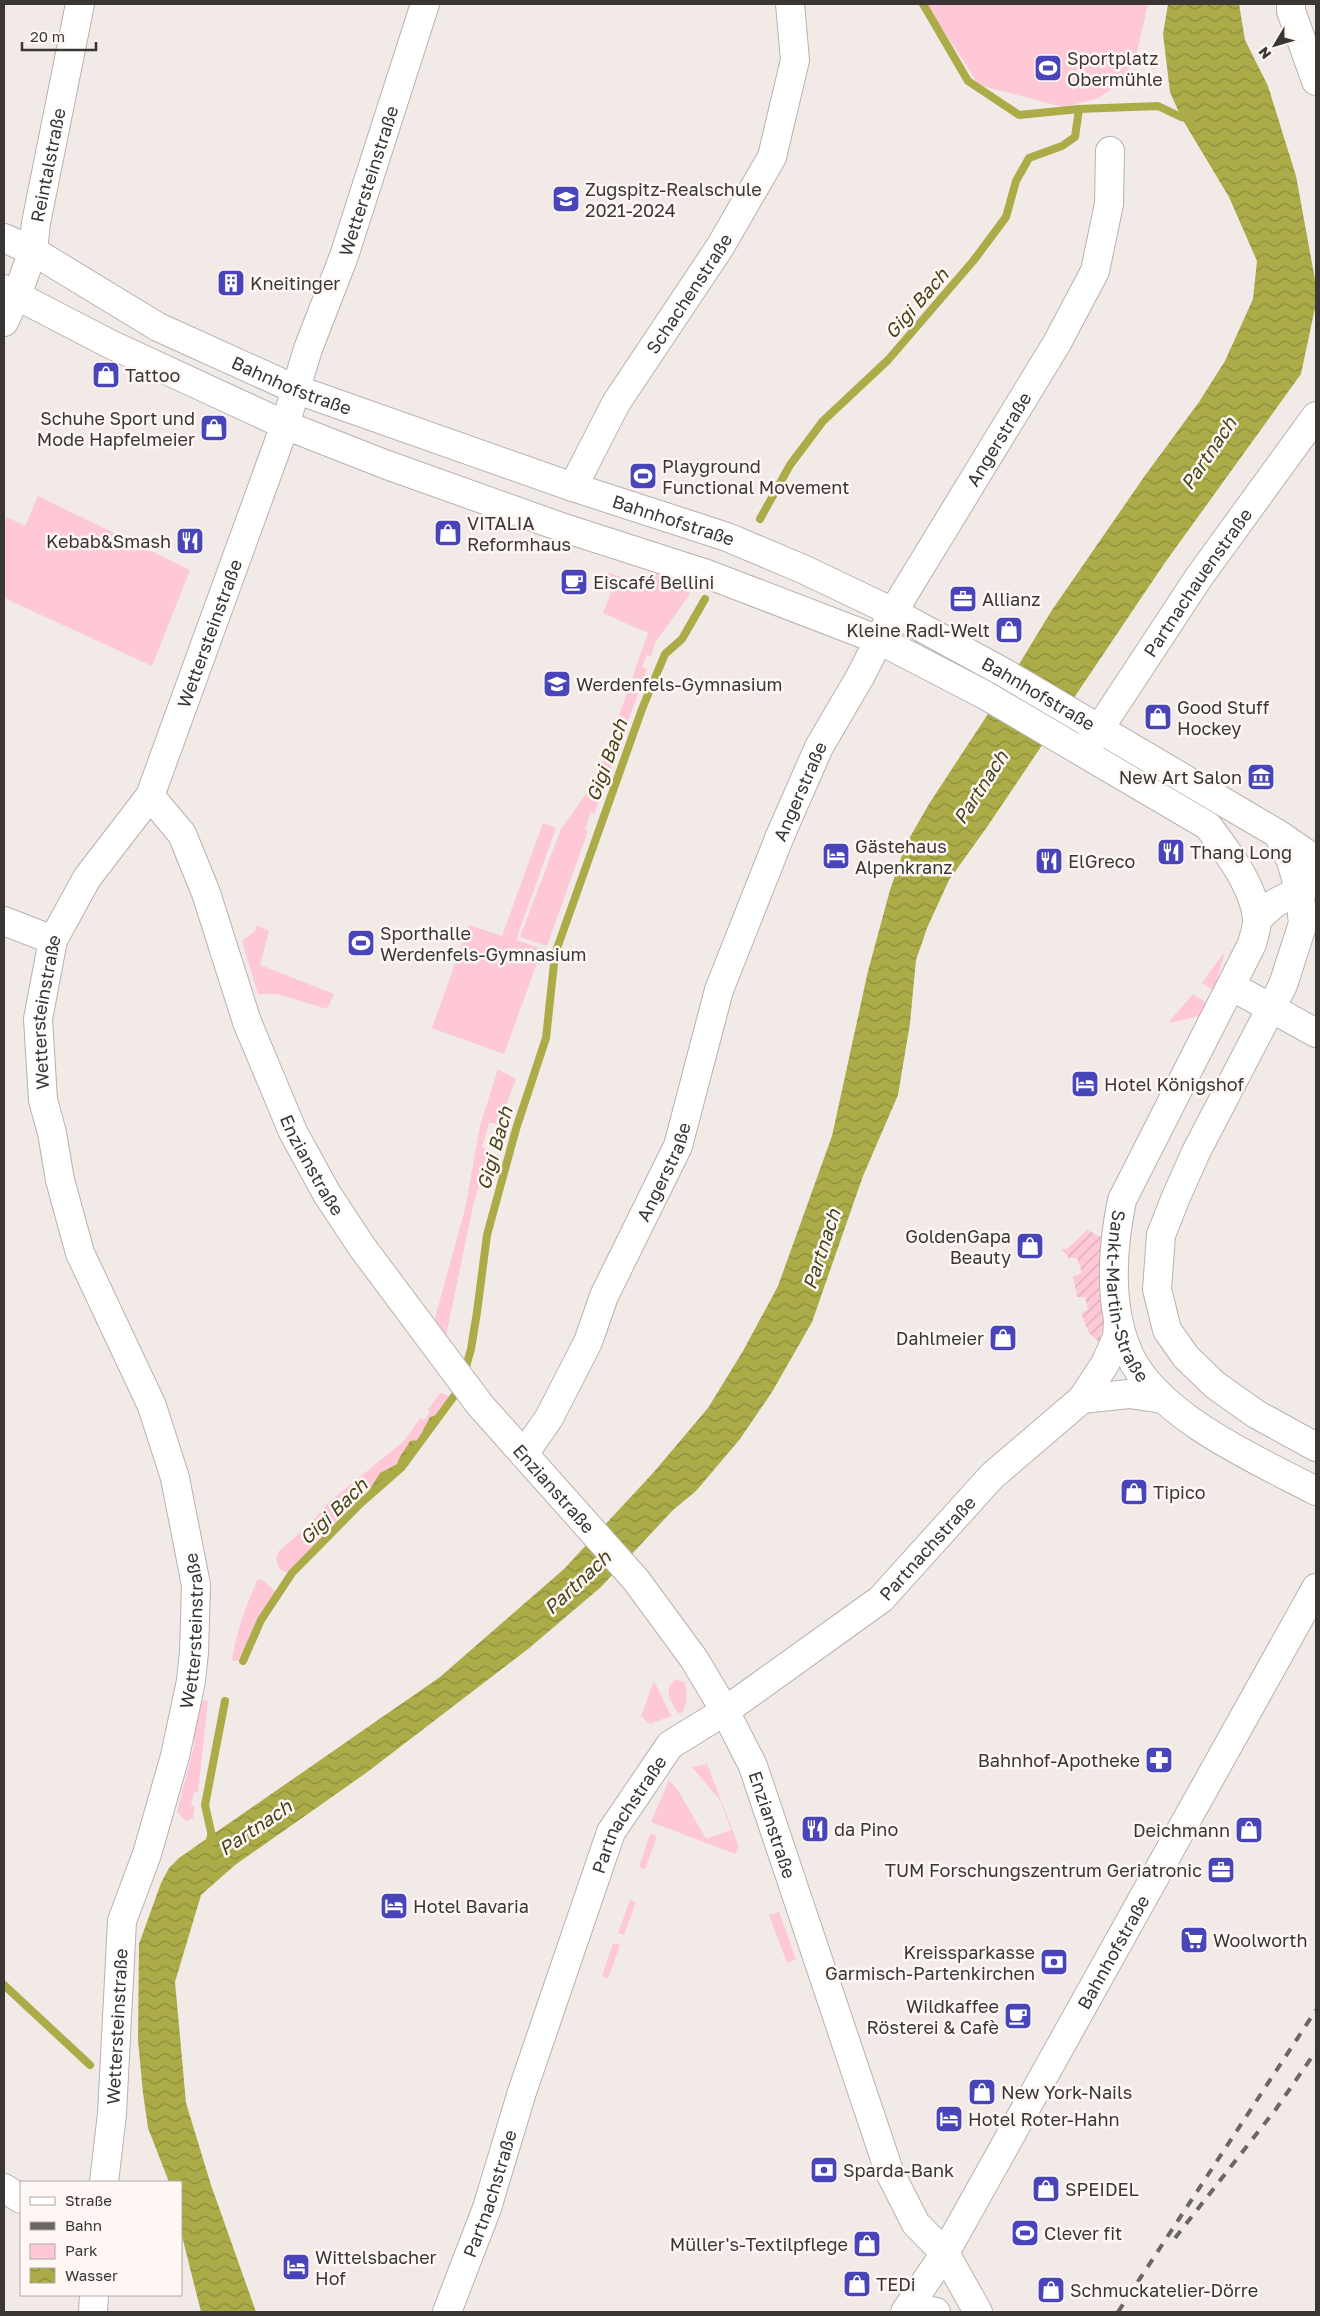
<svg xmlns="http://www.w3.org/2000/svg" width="1320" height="2316" font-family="'Golos Text',sans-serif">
<defs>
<pattern id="garden-furrows" width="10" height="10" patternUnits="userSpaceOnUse" patternTransform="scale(1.25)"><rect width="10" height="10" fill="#fec8d6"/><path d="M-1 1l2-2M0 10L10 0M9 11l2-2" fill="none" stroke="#daacb8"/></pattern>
<pattern id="water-waves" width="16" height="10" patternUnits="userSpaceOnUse" patternTransform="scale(1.25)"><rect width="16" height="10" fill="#abac48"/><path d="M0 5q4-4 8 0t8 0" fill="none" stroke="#8c8d3d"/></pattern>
</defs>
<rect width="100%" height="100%" fill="#f1eae6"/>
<g fill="#fec8d6">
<path d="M 926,4 L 1148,4 L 1137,52 L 1122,83 L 1096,99 L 1063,107 L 979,85 Z"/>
<path d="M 38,496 L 190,570 L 152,666 L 4,598 L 4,524 L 7,517 L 25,526 Z"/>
<path d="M 651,571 L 679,585 L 690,594 L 655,643 L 651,656 L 647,655 L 642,667 L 647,669 L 623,735 L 618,733 L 611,751 L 616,753 L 594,814 L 591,812 L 585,829 L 588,831 L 547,946 L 520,937 L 561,829 L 588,791 L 605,756 L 648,633 L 603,613 L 613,588 L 601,583 L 609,573 L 621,577 L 620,580 L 633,585 L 635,581 L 646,585 Z"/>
<path d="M 543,823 L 556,828 L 516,940 L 542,949 L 504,1054 L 432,1028 L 469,925 L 502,936 Z"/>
<path d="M 257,925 L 269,931 L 260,965 L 334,994 L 327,1009 L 277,994 L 258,994 L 242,941 L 255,931 Z"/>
<path d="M 1225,951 L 1214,990 L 1202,983 Z"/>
<path d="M 1193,994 L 1207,1003 L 1200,1016 L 1168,1023 Z"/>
<path d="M 498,1069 L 516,1079 L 499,1124 L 489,1123 L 482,1147 L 489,1151 L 473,1206 L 445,1341 L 432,1329 L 465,1209 L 480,1126 Z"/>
<path d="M 440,1393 L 447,1395 L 450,1400 L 442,1413 L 430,1417 C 427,1424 423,1432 419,1438 C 412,1448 401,1449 397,1464 L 380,1473 L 360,1504 L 291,1574 L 279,1569 L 276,1557 L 279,1551 L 308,1526 L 329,1502 L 404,1441 L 420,1418 L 424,1420 L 430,1412 L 428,1410 Z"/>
<path d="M 258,1579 L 264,1581 L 276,1592 L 238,1661 L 232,1661 C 236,1632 246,1606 258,1579 Z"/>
<path d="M 676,1679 L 685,1683 C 687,1695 688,1702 682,1713 L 678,1713 C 671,1701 662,1690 676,1679 Z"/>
<path d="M 654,1681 L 671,1716 L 650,1724 L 641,1716 Z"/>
<path d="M 205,1700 L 208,1701 L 198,1793 L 194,1792 L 191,1805 L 195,1807 L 193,1818 L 186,1821 L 177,1812 L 195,1742 L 188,1739 L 196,1702 Z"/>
<path d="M 707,1764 L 739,1847 L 735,1854 L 651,1822 L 669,1780 L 679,1792 L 706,1839 L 731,1830 L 720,1800 L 692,1767 Z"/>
<path d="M 650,1834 L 657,1836 L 645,1869 L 639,1867 Z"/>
<path d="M 630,1900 L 636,1902 L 624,1935 L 618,1933 Z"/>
<path d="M 779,1912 L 796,1959 L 787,1963 L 769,1915 Z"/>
<path d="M 613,1943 L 620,1945 L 608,1979 L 602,1976 Z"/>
</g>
<path fill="url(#garden-furrows)" d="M 1087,1230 L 1103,1238 L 1106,1315 L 1099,1342 L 1089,1333 L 1081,1313 L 1088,1310 L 1085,1297 L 1077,1297 L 1073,1277 L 1082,1273 L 1077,1258 L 1069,1258 L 1062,1250 L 1068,1248 Z"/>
<g fill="url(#water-waves)">
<path d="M 1168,4 L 1239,4 L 1245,40 L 1268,86 L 1296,176 L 1316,285 L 1316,303 L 1301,374 L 1164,564 L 987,827 L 949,880 L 927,928 L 916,960 L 910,1023 L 898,1095 L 863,1176 L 812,1322 L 772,1392 L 740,1439 L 696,1491 L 673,1510 L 601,1587 L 528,1649 L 366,1773 L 235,1865 L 201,1895 L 175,1982 L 186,2103 L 211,2185 L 256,2312 L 201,2312 L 181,2232 L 181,2182 L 169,2182 L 148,2128 L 143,2093 L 138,2040 L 139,1944 L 161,1883 L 169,1868 L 179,1858 L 440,1677 L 564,1569 L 653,1473 L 708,1408 L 743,1351 L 778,1286 L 832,1136 L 868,971 L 890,890 L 906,844 L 929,804 L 1001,694 L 1052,610 L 1144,477 L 1199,402 L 1225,361 L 1253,299 L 1257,261 L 1229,197 L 1181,117 L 1170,92 L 1163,34 Z"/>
<path d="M 442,1413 L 403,1466 L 360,1504 L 380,1473 L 397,1464 C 399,1456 406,1449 410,1441 L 418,1440 L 430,1417 Z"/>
</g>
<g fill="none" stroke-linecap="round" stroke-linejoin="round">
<g stroke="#abac48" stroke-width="8">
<path d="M 923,4 L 968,81 L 1019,115 L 1079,109 L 1158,106 L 1181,117 L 1191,119"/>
<path d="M 760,519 L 790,465 L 823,421 L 888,360 L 974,260 L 1006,217 L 1016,181 L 1029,158 L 1062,146 L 1075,137 L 1079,109"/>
<path d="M 464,1374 L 471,1349 L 477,1312 L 487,1235 L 516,1129 L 546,1038 L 555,954 L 642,709 L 665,654 L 682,639 L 705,599"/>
<path d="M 243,1661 L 261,1620 L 292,1573 L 360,1504 L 402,1467 L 460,1388"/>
<path d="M 209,1846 L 211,1835 L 212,1836 L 205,1805 L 225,1701"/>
<path d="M 4,1985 L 90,2065"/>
</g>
<defs>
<g id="minor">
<path d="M 1291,4 L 1291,11 L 1316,81"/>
<path id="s1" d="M 4,322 L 17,295 L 33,251 L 36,223 L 80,4"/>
<path id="s2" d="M 573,487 L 616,403 L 720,247 L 772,157 L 795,60 L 790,4"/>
<path id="s3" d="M 1084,752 L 1199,577 L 1316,416"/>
<path id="s4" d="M 150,796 L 182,834 L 206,893 L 247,1022 L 293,1132 L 327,1194 L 362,1247 L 480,1405 L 636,1580 L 694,1659 L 725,1711 L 753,1766 L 889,2171 L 916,2224 L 945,2253 L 978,2312"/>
<path d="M 1278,834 L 1316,860"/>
<path d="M 1257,919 L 1275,903 L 1316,882"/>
<path d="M 4,921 L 53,940"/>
<path d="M 1231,986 L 1316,1033"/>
<path d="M 1082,1399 L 1129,1394 L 1163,1399"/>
<path id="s5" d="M 524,1454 L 549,1418 L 588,1342 L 604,1296 L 678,1146 L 719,990 L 780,836 L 819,747 L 860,677 L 893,612 L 1057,343 L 1095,271 L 1109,204 L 1110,151"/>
<path id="s6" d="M 104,2182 L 112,2114 L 122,1921 L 147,1854 L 175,1756 L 191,1681 L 194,1652 L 196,1585 L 175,1478 L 152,1406 L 80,1253 L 60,1180 L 52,1133 L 43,1100 L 38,1019 L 53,940 L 87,878 L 150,796 L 285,425 L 308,349 L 344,256 L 425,4"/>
<path d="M 4,2188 L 21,2199"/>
<path d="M 906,2311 L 921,2309 L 936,2312"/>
<path d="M 93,2312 L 94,2295"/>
<path id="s7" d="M 447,2312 L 487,2208 L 522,2092 L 611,1832 L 670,1745 L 725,1711 L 881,1599 L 992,1476 L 1082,1399 L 1105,1364 L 1117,1337 L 1118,1321"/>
<path id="s8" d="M 905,2312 L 945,2253 L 1316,1588"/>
</g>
<g id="major">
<path id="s9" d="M 4,238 L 33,251 L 158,327 L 295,389 L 573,487 L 727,537 L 805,570 L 893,612 L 1003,672 L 1278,834 L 1291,861 L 1299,889 L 1303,923 L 1283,985 L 1196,1152 L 1176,1197 L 1161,1235 L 1157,1289 L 1167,1330 L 1186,1357 L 1215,1385 L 1256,1414 L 1316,1447"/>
<path id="s10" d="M 4,289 L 110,344 L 285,425 L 387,465 L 561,527 L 707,574 L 879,640 L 985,695 L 1208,826 C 1228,853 1252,883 1257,917 C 1258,925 1254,936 1252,944 L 1122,1200 C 1112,1249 1108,1307 1129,1354 C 1158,1417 1257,1460 1316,1491"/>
</g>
</defs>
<use href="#minor" stroke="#b8b2ae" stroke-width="30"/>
<use href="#major" stroke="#b8b2ae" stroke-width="30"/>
<use href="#minor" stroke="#fff" stroke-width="28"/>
<use href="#major" stroke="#fff" stroke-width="28"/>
<g stroke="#6a6663" stroke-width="4" stroke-dasharray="9 9" stroke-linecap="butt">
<path d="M 1175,2238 L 1276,2109 L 1316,2051"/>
<path d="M 1118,2312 L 1316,2010"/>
</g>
</g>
<defs>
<symbol id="stadium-square" viewBox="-11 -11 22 22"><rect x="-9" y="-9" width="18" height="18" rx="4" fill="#4944ba" stroke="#fef7f3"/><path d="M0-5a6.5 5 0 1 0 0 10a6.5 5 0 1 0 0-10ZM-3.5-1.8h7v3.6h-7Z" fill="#fff"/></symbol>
<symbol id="school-square" viewBox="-11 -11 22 22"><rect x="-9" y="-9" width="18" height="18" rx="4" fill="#4944ba" stroke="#fef7f3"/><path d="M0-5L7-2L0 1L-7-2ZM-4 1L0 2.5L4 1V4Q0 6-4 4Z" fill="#fff"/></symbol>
<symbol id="building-square" viewBox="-11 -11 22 22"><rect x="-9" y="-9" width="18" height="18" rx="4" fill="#4944ba" stroke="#fef7f3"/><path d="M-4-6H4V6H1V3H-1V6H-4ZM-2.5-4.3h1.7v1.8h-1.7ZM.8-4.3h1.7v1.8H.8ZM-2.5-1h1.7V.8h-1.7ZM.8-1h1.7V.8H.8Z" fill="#fff"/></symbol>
<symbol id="shop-square" viewBox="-11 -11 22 22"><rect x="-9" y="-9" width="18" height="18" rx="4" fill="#4944ba" stroke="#fef7f3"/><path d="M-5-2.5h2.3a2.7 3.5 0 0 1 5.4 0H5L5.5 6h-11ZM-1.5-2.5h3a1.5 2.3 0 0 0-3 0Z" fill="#fff"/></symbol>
<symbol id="restaurant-square" viewBox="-11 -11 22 22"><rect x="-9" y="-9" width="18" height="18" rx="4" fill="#4944ba" stroke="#fef7f3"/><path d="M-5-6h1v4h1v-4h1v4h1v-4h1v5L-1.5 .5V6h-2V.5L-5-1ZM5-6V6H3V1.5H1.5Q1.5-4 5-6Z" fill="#fff"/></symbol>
<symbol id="cafe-square" viewBox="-11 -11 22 22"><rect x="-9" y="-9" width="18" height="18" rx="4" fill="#4944ba" stroke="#fef7f3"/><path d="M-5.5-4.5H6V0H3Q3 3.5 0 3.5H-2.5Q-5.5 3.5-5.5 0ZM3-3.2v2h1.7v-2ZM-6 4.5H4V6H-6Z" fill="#fff"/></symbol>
<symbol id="office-square" viewBox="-11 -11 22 22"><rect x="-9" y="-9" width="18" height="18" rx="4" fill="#4944ba" stroke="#fef7f3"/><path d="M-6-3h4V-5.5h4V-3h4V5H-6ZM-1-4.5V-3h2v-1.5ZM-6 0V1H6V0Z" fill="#fff"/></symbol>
<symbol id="museum-square" viewBox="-11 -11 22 22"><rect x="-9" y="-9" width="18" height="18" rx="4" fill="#4944ba" stroke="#fef7f3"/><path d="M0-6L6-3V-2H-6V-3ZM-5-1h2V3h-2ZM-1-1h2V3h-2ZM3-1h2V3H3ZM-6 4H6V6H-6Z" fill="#fff"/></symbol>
<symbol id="hotel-square" viewBox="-11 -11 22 22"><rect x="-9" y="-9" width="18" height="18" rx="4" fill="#4944ba" stroke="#fef7f3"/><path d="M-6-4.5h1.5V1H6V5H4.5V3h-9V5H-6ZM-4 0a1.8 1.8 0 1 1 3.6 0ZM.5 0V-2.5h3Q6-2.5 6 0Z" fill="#fff"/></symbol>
<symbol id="pharmacy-square" viewBox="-11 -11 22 22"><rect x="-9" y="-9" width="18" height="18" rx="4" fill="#4944ba" stroke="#fef7f3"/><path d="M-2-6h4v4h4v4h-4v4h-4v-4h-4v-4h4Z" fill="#fff"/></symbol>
<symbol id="supermarket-square" viewBox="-11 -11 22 22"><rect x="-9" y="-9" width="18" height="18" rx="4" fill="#4944ba" stroke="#fef7f3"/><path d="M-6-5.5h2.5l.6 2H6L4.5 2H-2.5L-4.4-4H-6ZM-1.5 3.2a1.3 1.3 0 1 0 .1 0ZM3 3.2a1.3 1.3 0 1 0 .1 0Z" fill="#fff"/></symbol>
<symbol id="bank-square" viewBox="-11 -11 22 22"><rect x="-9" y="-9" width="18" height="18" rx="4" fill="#4944ba" stroke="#fef7f3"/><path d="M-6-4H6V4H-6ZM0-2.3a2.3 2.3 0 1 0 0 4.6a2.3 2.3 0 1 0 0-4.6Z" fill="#fff"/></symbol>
</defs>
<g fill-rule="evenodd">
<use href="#stadium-square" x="1032" y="52" width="32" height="32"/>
<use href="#school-square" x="550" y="183" width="32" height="32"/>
<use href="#building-square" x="215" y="267" width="32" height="32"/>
<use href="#shop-square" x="90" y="359" width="32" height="32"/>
<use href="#shop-square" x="198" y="412" width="32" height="32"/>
<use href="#stadium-square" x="627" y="460" width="32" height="32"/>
<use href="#shop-square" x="432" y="517" width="32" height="32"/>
<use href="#restaurant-square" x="174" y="525" width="32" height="32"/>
<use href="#cafe-square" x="558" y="566" width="32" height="32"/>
<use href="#office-square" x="947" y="583" width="32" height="32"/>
<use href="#shop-square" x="993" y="614" width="32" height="32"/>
<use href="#school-square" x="541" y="668" width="32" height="32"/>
<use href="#shop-square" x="1142" y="701" width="32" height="32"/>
<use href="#museum-square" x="1245" y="761" width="32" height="32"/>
<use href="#restaurant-square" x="1155" y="836" width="32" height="32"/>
<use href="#hotel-square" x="820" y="840" width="32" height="32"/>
<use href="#restaurant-square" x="1033" y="845" width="32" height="32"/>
<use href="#stadium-square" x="345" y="927" width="32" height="32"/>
<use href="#hotel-square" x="1069" y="1068" width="32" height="32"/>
<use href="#shop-square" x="1014" y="1230" width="32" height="32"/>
<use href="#shop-square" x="987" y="1322" width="32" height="32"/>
<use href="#shop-square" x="1118" y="1476" width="32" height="32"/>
<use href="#pharmacy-square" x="1143" y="1744" width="32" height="32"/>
<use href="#restaurant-square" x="799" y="1813" width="32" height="32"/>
<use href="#shop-square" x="1233" y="1814" width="32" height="32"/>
<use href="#office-square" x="1205" y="1854" width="32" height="32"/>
<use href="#hotel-square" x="378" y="1890" width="32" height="32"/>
<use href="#supermarket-square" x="1178" y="1924" width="32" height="32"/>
<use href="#bank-square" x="1038" y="1946" width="32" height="32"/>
<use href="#cafe-square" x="1002" y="2000" width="32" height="32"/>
<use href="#shop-square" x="966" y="2076" width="32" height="32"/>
<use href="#hotel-square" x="933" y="2103" width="32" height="32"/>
<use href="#bank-square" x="808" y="2154" width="32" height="32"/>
<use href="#shop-square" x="1030" y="2173" width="32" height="32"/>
<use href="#stadium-square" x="1009" y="2217" width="32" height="32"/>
<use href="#shop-square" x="851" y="2228" width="32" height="32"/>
<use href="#hotel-square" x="280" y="2251" width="32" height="32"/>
<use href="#shop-square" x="841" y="2268" width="32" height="32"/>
<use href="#shop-square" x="1035" y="2274" width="32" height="32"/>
</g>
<g text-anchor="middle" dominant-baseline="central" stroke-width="5" stroke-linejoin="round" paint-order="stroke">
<g font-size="18" fill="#393634" stroke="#fef7f3" text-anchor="start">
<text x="1067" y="58">Sportplatz<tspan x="1067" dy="21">Obermühle</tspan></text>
<text x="585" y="189">Zugspitz-Realschule<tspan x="585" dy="21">2021-2024</tspan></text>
<text x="250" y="283">Kneitinger</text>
<text x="125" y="375">Tattoo</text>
<text x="195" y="418" text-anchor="end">Schuhe Sport und<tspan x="195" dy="21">Mode Hapfelmeier</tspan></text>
<text x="662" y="466">Playground<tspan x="662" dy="21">Functional Movement</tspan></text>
<text x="467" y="523">VITALIA<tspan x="467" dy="21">Reformhaus</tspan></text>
<text x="171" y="541" text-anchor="end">Kebab&amp;Smash</text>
<text x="593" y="582">Eiscafé Bellini</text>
<text x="982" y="599">Allianz</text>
<text x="990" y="630" text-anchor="end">Kleine Radl-Welt</text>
<text x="576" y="684">Werdenfels-Gymnasium</text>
<text x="1177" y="707">Good Stuff<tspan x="1177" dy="21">Hockey</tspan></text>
<text x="1242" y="777" text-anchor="end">New Art Salon</text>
<text x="855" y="846">Gästehaus<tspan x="855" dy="21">Alpenkranz</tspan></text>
<text x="1190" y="852">Thang Long</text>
<text x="1068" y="861">ElGreco</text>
<text x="380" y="933">Sporthalle<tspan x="380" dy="21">Werdenfels-Gymnasium</tspan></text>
<text x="1104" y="1084">Hotel Königshof</text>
<text x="1011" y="1236" text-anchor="end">GoldenGapa<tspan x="1011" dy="21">Beauty</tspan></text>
<text x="984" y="1338" text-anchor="end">Dahlmeier</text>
<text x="1153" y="1492">Tipico</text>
<text x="1140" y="1760" text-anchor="end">Bahnhof-Apotheke</text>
<text x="834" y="1829">da Pino</text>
<text x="1230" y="1830" text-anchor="end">Deichmann</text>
<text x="1202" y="1870" text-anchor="end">TUM Forschungszentrum Geriatronic</text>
<text x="413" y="1906">Hotel Bavaria</text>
<text x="1213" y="1940">Woolworth</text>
<text x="1035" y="1952" text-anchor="end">Kreissparkasse<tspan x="1035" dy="21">Garmisch-Partenkirchen</tspan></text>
<text x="999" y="2006" text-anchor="end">Wildkaffee<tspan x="999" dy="21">Rösterei &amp; Cafè</tspan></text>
<text x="1001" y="2092">New York-Nails</text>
<text x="968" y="2119">Hotel Roter-Hahn</text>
<text x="843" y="2170">Sparda-Bank</text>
<text x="1065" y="2189">SPEIDEL</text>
<text x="1044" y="2233">Clever fit</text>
<text x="848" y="2244" text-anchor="end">Müller's-Textilpflege</text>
<text x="315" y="2257">Wittelsbacher<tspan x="315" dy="21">Hof</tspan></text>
<text x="876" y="2284">TEDi</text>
<text x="1070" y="2290">Schmuckatelier-Dörre</text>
</g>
<g font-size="18" fill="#393634" stroke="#fef7f3">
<text stroke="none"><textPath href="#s1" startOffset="164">Reintalstraße</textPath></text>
<text stroke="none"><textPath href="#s6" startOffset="2108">Wettersteinstraße</textPath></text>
<text stroke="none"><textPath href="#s2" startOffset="226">Schachenstraße</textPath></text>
<text stroke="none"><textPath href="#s9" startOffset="324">Bahnhofstraße</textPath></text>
<text stroke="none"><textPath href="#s5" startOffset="1126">Angerstraße</textPath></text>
<text stroke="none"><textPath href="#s9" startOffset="729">Bahnhofstraße</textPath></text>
<text stroke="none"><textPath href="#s3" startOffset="204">Partnachauenstraße</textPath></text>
<text stroke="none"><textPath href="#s6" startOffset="1628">Wettersteinstraße</textPath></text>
<text stroke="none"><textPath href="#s9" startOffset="1134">Bahnhofstraße</textPath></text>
<text stroke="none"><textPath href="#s5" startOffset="721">Angerstraße</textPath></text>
<text stroke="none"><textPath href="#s6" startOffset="1208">Wettersteinstraße</textPath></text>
<text stroke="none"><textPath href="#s4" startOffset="406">Enzianstraße</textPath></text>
<text stroke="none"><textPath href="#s5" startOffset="316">Angerstraße</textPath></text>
<text stroke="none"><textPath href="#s10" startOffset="1840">Sankt-Martin-Straße</textPath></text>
<text stroke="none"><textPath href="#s4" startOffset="811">Enzianstraße</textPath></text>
<text stroke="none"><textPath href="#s7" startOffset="938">Partnachstraße</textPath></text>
<text stroke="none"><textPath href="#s6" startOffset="562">Wettersteinstraße</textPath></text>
<text stroke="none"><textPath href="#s7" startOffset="531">Partnachstraße</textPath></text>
<text stroke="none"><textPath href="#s4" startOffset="1216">Enzianstraße</textPath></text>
<text stroke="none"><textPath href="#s8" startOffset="416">Bahnhofstraße</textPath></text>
<text stroke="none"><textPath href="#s6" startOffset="156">Wettersteinstraße</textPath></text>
<text stroke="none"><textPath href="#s7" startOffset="126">Partnachstraße</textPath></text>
</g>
<g font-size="19" font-style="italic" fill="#43441a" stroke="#fef7f3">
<text transform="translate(916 303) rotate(-49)">Gigi Bach</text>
<text transform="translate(1208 453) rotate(-56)">Partnach</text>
<text transform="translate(606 760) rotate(-70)">Gigi Bach</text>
<text transform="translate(980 787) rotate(-57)">Partnach</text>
<text transform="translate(494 1148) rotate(-74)">Gigi Bach</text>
<text transform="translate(821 1249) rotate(-72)">Partnach</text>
<text transform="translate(333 1511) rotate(-44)">Gigi Bach</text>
<text transform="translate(577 1582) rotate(-43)">Partnach</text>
<text transform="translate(255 1827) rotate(-34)">Partnach</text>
</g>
</g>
<rect width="1320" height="2316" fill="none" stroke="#393634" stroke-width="10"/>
<rect x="20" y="2181" width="162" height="115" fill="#fef7f3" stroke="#afaaa7"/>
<rect x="30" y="2197" width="25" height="8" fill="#ffffff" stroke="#afaaa7"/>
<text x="65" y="2206" font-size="15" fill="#393634">Straße</text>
<rect x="30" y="2222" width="25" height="8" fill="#6a6663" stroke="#afaaa7"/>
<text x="65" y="2231" font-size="15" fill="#393634">Bahn</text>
<rect x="30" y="2244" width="25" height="15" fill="#fec8d6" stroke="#afaaa7"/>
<text x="65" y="2256" font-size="15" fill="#393634">Park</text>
<rect x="30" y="2268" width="25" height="15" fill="url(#water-waves)" stroke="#afaaa7"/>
<text x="65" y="2281" font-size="15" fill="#393634">Wasser</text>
<g transform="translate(1275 45) rotate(232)" stroke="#fef7f3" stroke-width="4" paint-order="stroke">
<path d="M0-4L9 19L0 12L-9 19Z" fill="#393634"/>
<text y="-8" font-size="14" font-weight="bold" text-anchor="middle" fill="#393634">N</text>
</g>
<path d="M22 42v8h74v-8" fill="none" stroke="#393634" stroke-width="2.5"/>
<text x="30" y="42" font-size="15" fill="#393634" stroke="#fef7f3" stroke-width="4" paint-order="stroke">20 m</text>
</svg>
